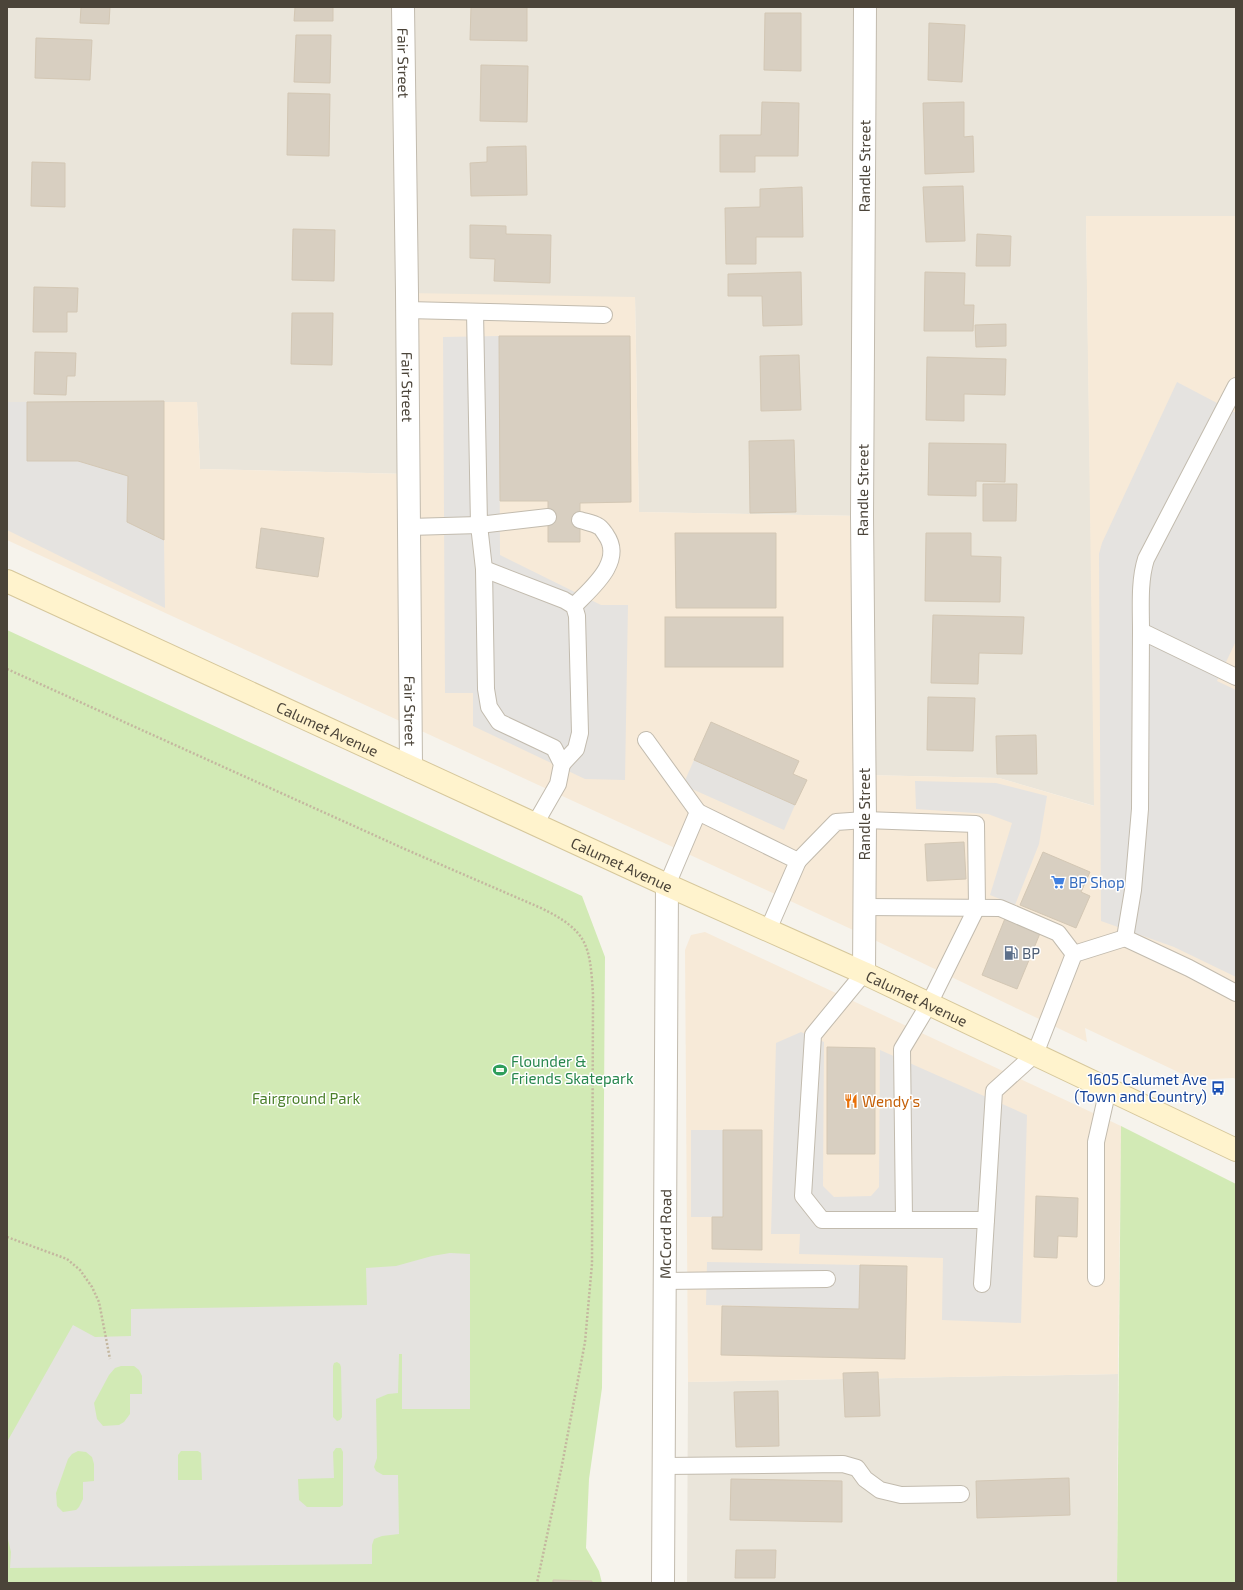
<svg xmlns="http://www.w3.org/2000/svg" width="1243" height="1590" font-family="'Exo 2',sans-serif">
<rect width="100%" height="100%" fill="#f6f3ec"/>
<g fill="#eae5da">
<path d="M 7,7 L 1236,7 L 1236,216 L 1086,216 L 1095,806 L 999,778 L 864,775 L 862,516 L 639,512 L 635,297 L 409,474 L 200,469 L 197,402 L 7,402 Z"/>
<path d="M 1118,1374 L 1117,1583 L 687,1583 L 688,1382 Z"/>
</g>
<g fill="#f7ead8">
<path d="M 1086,216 L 1236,216 L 1236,1079 L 1233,1078 L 1195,1080 L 1085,1028 L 1087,1042 L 864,935 L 7,540 L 7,402 L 197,402 L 200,469 L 408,474 L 407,293 L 635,297 L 639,512 L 862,516 L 864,775 L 999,778 L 1094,806 Z"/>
<path d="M 705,932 L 1121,1126 L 1118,1374 L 688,1382 L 685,950 L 691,935 Z"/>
</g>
<g fill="#d2eab5">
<path d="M 7,630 L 582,896 L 605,957 L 602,1388 L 589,1479 L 586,1548 L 599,1571 L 602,1583 L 7,1583 Z"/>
<path d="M 1121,1126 L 1236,1184 L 1236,1583 L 1117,1583 Z"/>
</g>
<g fill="#e5e3e0" fill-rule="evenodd">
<path d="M 499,336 L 500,555 L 601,605 L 628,605 L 625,780 L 585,779 L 473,726 L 473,693 L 445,693 L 443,337 Z"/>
<path d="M 1177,382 L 1236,413 L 1236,641 L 1217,681 L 1236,690 L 1236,977 L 1174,947 L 1101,921 L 1099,554 L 1102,543 Z"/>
<path d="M 7,402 L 27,402 L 27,461 L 78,461 L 128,476 L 127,522 L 164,540 L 165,608 L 7,530 Z"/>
<path d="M 694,760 L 795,805 L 784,830 L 683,785 Z"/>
<path d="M 915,781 L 996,783 L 1047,796 L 1039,844 L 1015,905 L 990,895 L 1012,823 L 988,814 L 916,809 Z"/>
<path d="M 801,1032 L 824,1042 L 823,1186 L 834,1197 L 871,1196 L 879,1187 L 880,1050 L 1027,1115 L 1021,1323 L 942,1320 L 943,1258 L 799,1254 L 800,1234 L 771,1234 L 776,1043 Z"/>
<rect x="691" y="1130" width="32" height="87"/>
<path d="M 450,1253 L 470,1254 L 470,1409 L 402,1409 L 402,1354 L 399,1354 L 398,1393 L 388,1394 L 376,1399 L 377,1458 L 374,1467 L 376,1471 L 383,1475 L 398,1475 L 399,1534 L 382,1536 L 374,1539 L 372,1545 L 372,1564 L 10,1568 L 11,1552 L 7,1535 L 7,1442 L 73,1325 L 95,1337 L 131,1336 L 131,1309 L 367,1305 L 366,1268 L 396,1266 L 432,1256 ZM 337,1362 L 340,1364 L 341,1367 L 342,1417 L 340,1420 L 337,1421 L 333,1417 L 333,1366 L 334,1363 ZM 121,1366 L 134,1366 L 139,1370 L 142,1376 L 142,1394 L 130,1394 L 130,1414 L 124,1422 L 119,1425 L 103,1426 L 97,1419 L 94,1403 L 109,1375 L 115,1368 ZM 336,1448 L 341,1448 L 343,1452 L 343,1505 L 340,1507 L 307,1507 L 299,1500 L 298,1479 L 334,1478 L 333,1452 ZM 78,1451 L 86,1452 L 92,1457 L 94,1464 L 94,1481 L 83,1482 L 83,1499 L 79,1507 L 76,1510 L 63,1512 L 57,1506 L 56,1493 L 68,1459 L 72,1454 ZM 181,1451 L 198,1451 L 201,1453 L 202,1480 L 178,1480 L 178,1455 Z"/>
<path d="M 707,1262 L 860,1265 L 859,1309 L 706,1305 Z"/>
</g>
<g fill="#d8cfc1" stroke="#d3c7b4">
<path d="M 81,7 L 110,7 L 109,24 L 80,23 Z"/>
<path d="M 295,7 L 333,7 L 333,21 L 294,21 Z"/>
<path d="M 471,7 L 527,7 L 527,41 L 470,40 Z"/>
<path d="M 765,13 L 801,13 L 801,71 L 764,70 Z"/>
<path d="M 929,23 L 965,25 L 962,82 L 928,80 Z"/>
<path d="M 296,35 L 331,35 L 330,83 L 294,82 Z"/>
<path d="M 36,38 L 92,40 L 90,80 L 35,78 Z"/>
<path d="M 481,65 L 528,66 L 527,122 L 480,121 Z"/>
<path d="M 288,93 L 330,94 L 329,156 L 287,155 Z"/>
<path d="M 762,102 L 799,103 L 798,156 L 755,156 L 755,172 L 720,172 L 720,135 L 761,135 Z"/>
<path d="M 964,102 L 964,137 L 973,136 L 974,172 L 925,174 L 923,103 Z"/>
<path d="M 526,146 L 527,195 L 471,196 L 470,163 L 487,162 L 487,147 Z"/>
<path d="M 32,162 L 65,163 L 65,207 L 31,206 Z"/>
<path d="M 963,186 L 965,241 L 926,242 L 923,187 Z"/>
<path d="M 802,187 L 803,237 L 756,237 L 756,264 L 726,264 L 725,208 L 760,207 L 760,189 Z"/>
<path d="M 470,225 L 506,226 L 506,234 L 551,235 L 550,283 L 494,281 L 495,259 L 470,258 Z"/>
<path d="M 293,229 L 335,230 L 334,281 L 292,280 Z"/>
<path d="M 977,234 L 1011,236 L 1010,266 L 976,266 Z"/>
<path d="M 801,272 L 802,325 L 763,326 L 762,296 L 728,296 L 728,274 Z"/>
<path d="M 925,272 L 965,273 L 964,305 L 974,305 L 973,331 L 924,331 Z"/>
<path d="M 34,287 L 78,288 L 77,312 L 67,312 L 67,332 L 33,332 Z"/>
<path d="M 292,313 L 333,313 L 332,365 L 291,364 Z"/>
<path d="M 1006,324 L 1006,346 L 976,347 L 975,325 Z"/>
<path d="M 499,336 L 630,336 L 631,502 L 580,503 L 580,542 L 548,542 L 548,501 L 500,501 Z"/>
<path d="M 35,352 L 76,353 L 75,376 L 67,376 L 66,395 L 34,394 Z"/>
<path d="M 799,355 L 801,410 L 761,411 L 760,356 Z"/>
<path d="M 927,357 L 1006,359 L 1005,395 L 964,394 L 964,421 L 926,420 Z"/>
<path d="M 164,401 L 164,540 L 127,522 L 128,476 L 78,461 L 27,461 L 27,402 Z"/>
<path d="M 794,440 L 796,512 L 750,513 L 749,441 Z"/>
<path d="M 929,443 L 1006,444 L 1005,482 L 976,481 L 976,496 L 928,495 Z"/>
<path d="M 983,484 L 1017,484 L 1016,521 L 983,521 Z"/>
<path d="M 261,528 L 324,538 L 318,577 L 256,568 Z"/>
<path d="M 675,533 L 776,533 L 776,608 L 676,608 Z"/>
<path d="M 926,533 L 971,533 L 971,556 L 1001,557 L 1000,602 L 925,601 Z"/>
<path d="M 933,615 L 1024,617 L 1022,654 L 979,653 L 978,684 L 931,683 Z"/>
<rect x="665" y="617" width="118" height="50"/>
<path d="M 928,697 L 975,698 L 973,751 L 927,750 Z"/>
<path d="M 711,722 L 799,761 L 793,774 L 807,780 L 795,805 L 694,760 Z"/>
<path d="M 1036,735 L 1037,774 L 997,774 L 996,736 Z"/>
<path d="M 964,842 L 966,879 L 927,881 L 925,844 Z"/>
<path d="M 1043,852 L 1090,872 L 1081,892 L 1090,896 L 1076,928 L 1020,905 Z"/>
<path d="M 1006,916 L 1041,931 L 1017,989 L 982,975 Z"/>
<path d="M 827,1047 L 875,1048 L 875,1154 L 827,1154 Z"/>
<path d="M 723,1130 L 762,1130 L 762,1250 L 712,1249 L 712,1217 L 723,1217 Z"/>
<path d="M 1036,1196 L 1078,1198 L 1077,1237 L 1058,1236 L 1057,1258 L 1034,1257 Z"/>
<path d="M 860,1265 L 907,1266 L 905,1359 L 721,1355 L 722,1306 L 859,1309 Z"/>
<path d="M 878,1372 L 880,1416 L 845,1417 L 843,1373 Z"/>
<path d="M 778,1391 L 779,1446 L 736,1447 L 734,1392 Z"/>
<path d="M 1069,1478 L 1070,1515 L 977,1518 L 976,1481 Z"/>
<path d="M 731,1479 L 842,1481 L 842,1522 L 730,1520 Z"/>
<path d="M 736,1550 L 776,1550 L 775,1578 L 735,1578 Z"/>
<path d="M 553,1580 L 592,1581 L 592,1583 L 553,1583 Z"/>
</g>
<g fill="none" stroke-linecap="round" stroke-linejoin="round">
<defs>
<g id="service">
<path d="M 407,310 L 604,315"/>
<path d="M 475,312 L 479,525 L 548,517"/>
<path d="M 409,527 L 479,525 L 484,569 L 486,689 L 489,707 L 499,722 L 554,748 L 562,764 L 558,784 L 535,824"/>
<path d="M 484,569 L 564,600 L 574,606 L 577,616 L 580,733 L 576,749 L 562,764"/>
<path d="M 574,606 C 590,589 625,562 606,535 C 604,532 601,527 598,526 C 593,523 586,522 580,520"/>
<path d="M 1141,631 C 1141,607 1139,581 1146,559 L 1236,386"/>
<path d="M 1236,677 L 1141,631 L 1140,809 L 1133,890 L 1125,938 L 1189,968 L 1236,993"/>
<path d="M 646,740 L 698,812"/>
<path d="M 798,861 L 836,822 L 865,820 L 976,824 L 977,907 L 929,1004 L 902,1049 L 904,1220"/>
<path d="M 667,885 L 698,812 L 798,861 L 768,930"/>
<path d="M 865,907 L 1000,908 L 1058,933 L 1074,954"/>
<path d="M 864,973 L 813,1035 L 803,1196 L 822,1220 L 986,1220 L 994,1091 L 1035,1054 L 1074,954 L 1125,938"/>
<path d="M 1096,1278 L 1096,1142 L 1108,1089"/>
<path d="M 664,1281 L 827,1279"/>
<path d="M 982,1284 L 986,1220"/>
<path d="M 664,1466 L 843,1464 L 857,1468 L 865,1479 L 880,1490 L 901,1495 L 961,1494"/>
</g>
<g id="minor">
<path id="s1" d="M 403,7 L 407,293 L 411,767"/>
<path id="s2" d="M 864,973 L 865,820 L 862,516 L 865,7"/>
<path id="s3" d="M 663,1583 L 667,885"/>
</g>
<g id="secondary">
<path id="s4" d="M 7,581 L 667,885 L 864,973 L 1236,1150"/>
</g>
</defs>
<use href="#service" stroke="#c2bbae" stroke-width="18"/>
<use href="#minor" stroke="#c2bbae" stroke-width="24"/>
<use href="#secondary" stroke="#d6c79b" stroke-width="24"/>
<g stroke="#c4b79f" stroke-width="2.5" stroke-dasharray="2 2" stroke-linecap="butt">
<path d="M 7,669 L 407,850 L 541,908 C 588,931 590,945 593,995 L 592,1264 L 585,1342 L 562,1465 L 537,1583"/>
<path d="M 7,1237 L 67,1259 L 80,1270 L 92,1287 L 99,1302 L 110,1359"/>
</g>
<use href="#service" stroke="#fff" stroke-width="16"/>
<use href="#minor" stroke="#fff" stroke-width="22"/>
<use href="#secondary" stroke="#fff3cd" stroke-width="22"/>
</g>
<defs>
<symbol id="supermarket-bare" viewBox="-9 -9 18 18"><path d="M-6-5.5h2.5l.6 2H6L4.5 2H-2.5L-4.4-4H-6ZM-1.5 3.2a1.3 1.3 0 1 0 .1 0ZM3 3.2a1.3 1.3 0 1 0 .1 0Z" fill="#3f7fe0" stroke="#fff" stroke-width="2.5" paint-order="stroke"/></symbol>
<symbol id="fuel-bare" viewBox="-9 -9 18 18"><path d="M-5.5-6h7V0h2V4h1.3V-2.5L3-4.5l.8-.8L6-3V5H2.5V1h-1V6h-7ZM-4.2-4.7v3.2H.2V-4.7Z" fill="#5c6f8a" stroke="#fff" stroke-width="2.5" paint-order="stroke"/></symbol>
<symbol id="stadium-bare" viewBox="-9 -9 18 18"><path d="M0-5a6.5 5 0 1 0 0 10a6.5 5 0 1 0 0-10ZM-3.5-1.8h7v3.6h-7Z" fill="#2e9e5b" stroke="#fff" stroke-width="2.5" paint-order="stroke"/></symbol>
<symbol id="bus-bare" viewBox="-9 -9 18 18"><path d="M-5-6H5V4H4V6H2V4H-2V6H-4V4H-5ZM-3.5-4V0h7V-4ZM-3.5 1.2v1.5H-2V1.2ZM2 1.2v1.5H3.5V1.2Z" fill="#1a4fb4" stroke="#fff" stroke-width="2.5" paint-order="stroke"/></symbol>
<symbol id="restaurant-bare" viewBox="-9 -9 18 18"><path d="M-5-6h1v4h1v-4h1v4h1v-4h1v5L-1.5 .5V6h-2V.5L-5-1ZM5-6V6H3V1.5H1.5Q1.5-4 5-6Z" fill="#e8710a" stroke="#fff" stroke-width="2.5" paint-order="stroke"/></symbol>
</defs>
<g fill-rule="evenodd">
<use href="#supermarket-bare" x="1048" y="872" width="20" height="20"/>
<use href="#fuel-bare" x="1001" y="943" width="20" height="20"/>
<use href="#stadium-bare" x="490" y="1060" width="20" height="20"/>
<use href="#bus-bare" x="1208" y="1078" width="20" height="20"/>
<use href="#restaurant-bare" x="841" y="1091" width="20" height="20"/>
</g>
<g text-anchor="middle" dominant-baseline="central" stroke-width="3" stroke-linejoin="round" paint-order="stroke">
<g font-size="15" fill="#4b4439" stroke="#fff">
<text stroke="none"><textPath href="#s1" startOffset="56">Fair Street</textPath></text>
<text stroke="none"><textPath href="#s2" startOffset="807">Randle Street</textPath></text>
<text stroke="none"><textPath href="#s1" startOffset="380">Fair Street</textPath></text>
<text stroke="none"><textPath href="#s2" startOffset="483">Randle Street</textPath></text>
<text stroke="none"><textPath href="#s1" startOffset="704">Fair Street</textPath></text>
<text stroke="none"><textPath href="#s4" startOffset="353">Calumet Avenue</textPath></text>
<text transform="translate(864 814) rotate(-90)">Randle Street</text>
<text stroke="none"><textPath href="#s4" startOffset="677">Calumet Avenue</textPath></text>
<text stroke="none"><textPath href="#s4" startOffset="1001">Calumet Avenue</textPath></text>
<text stroke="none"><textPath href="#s3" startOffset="349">McCord Road</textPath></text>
</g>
<g font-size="15" fill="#366cbe" stroke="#fff" text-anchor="start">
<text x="1069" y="882">BP Shop</text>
</g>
<g font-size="15" fill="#4e5e75" stroke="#fff" text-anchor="start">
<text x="1022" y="953">BP</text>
</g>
<g font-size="15" fill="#27864d" stroke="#fff" text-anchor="start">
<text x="511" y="1061">Flounder &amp;<tspan x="511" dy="17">Friends Skatepark</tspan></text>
</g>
<g font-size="15" fill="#164399" stroke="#fff" text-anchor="end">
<text x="1207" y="1079">1605 Calumet Ave<tspan x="1207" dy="17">(Town and Country)</tspan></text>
</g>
<g font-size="15" fill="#4a7f2a" stroke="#fff">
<text x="306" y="1098">Fairground Park</text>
</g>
<g font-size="15" fill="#c56008" stroke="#fff" text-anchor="start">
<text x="862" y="1101">Wendy's</text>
</g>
</g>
<rect width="1243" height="1590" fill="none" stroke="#4b4439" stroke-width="16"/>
</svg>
